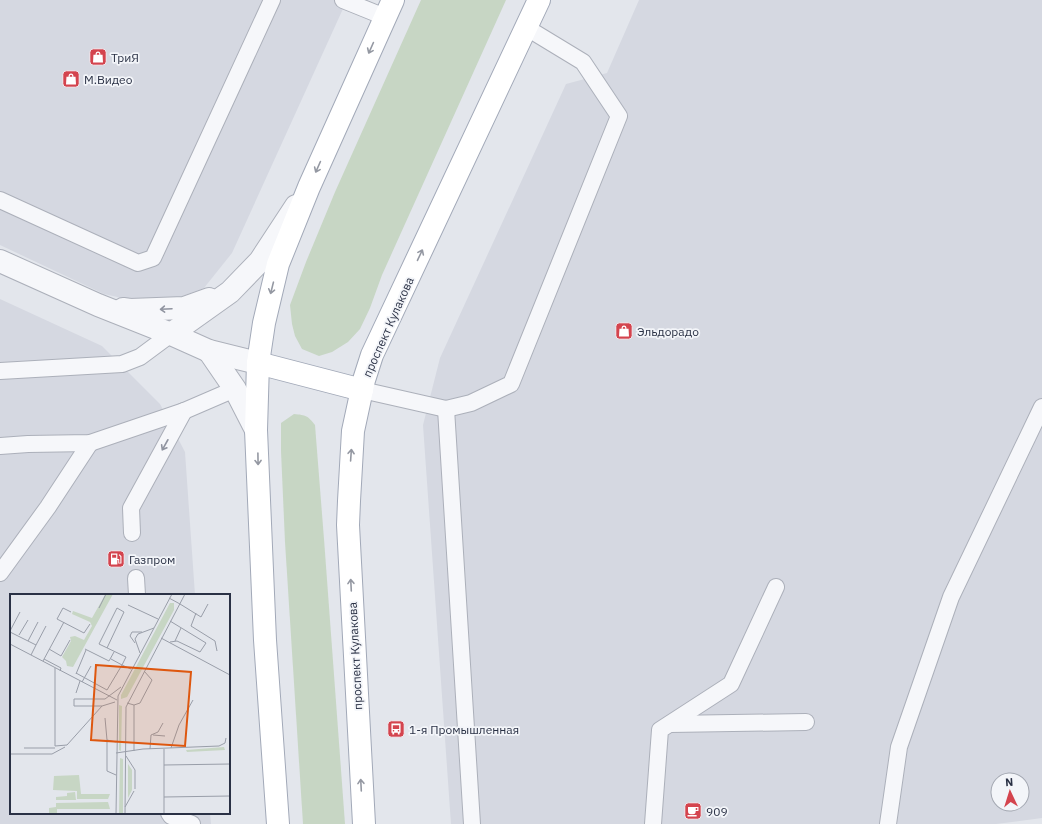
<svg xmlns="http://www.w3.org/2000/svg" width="1042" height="824" font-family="'IBM Plex Sans',sans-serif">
<rect width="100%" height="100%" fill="#e3e6ec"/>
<g fill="#d5d8e1" fill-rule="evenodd">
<path d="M 0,0 L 347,0 L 232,253 L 204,288 L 169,301 L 135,301 L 104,294 L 0,245 Z"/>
<path d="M 639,0 L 1042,0 L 1042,818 L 996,824 L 451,824 L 423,425 L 440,358 L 566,84 L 607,73 ZM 998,780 L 1022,780 L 1022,804 L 998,804 Z"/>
<path d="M 0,299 L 102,346 L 160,404 L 185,452 L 195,595 L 11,595 L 11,813 L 210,813 L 211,824 L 0,824 Z"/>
</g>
<g fill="#c7d6c4">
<path d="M 421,0 L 506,0 L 382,275 L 370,308 L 360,329 L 348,342 L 332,352 L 319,356 L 302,349 L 295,336 L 292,324 L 290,305 L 306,262 L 335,192 Z"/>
<path d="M 294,414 C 306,415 308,416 315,425 L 324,539 L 345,824 L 303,824 L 285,542 L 281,451 L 281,423 Z"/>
</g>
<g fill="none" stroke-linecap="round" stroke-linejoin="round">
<defs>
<g id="lane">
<path d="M 343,0 L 385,17"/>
<path d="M 0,200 L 138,263 L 153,258 L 272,0"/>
<path d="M 0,371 L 122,364 L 140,357 L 171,334"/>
<path d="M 362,390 L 446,409 L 471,403 L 511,384 L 619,116 L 583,62 L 527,28"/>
<path d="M 446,409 L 472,824"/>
<path d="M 0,446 L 28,444 L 90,443 L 184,411 L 235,389"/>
<path d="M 132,533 L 131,508 L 184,411"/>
<path d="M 0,573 L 48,507 L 90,443"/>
<path d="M 136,578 L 137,595"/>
<path d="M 670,724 L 806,722"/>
<path d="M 169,813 L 171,816 L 192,824"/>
<path d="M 653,824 L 660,730 L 731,684 L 776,587"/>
<path d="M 888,824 L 899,747 L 951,597 L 1042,407"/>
</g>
<g id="street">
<path d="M 0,261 L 98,305 L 171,334 L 209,351 L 258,363"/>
<path d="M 123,309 L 130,310 L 184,308 L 209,299"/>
<path d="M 171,334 L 230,292 L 260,261 L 296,206"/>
<path d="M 209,351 L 235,389 L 256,430"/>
</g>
<g id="primary">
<path d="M 258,363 L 362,390"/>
<path d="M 278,824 L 265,640 L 256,430 L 258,363 L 264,323 L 278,264 L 309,187 L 393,0"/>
<path d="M 364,824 L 348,525 L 349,501 L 353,431 L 364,380 L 372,355 L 539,0"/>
</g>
</defs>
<use href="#lane" stroke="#acb0ba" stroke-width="18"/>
<use href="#street" stroke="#acb0ba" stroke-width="24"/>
<use href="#primary" stroke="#a2a9b8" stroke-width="24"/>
<use href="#lane" stroke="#f6f7fa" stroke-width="16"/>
<use href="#street" stroke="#f6f7fa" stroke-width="22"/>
<use href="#primary" stroke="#fff" stroke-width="22"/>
</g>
<defs><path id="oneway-shaft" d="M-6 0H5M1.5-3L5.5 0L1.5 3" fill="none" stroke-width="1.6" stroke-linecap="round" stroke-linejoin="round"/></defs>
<g stroke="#9498a2">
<use href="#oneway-shaft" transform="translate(371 48) rotate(114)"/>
<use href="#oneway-shaft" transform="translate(318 167) rotate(114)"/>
<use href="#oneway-shaft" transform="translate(420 255) rotate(-65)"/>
<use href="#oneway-shaft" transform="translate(272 288) rotate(104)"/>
<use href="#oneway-shaft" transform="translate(351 455) rotate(-86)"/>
<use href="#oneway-shaft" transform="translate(258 459) rotate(89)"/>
<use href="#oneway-shaft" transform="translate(351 585) rotate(-93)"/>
<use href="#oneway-shaft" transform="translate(361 785) rotate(-93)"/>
</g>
<g stroke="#9094a0">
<use href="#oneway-shaft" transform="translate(166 309) rotate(177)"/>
<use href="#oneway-shaft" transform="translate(165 445) rotate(119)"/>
</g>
<defs>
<symbol id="shop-square" viewBox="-11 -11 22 22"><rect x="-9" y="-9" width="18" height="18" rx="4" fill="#d4444e" stroke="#f3f5f9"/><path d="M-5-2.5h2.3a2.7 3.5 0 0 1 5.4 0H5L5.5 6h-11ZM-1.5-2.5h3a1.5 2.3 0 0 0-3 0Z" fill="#fff"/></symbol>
<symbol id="fuel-square" viewBox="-11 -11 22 22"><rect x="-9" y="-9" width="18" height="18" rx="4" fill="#d4444e" stroke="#f3f5f9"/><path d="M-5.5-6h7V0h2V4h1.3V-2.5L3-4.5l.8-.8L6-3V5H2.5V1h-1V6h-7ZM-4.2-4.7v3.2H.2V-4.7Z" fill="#fff"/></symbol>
<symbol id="bus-square" viewBox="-11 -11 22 22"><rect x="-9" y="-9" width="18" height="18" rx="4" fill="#d4444e" stroke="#f3f5f9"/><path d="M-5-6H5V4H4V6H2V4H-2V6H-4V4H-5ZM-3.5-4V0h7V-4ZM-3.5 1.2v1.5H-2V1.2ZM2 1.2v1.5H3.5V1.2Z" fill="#fff"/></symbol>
<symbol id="cafe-square" viewBox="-11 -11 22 22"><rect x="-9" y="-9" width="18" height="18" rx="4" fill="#d4444e" stroke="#f3f5f9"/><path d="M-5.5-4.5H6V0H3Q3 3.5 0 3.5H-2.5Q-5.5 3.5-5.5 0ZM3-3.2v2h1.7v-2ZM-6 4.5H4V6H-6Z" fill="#fff"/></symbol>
</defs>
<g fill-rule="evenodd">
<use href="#shop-square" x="88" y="47" width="20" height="20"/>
<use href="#shop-square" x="61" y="69" width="20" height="20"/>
<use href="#shop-square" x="614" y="321" width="20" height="20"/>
<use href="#fuel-square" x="106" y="549" width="20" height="20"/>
<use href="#bus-square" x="386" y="719" width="20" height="20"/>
<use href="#cafe-square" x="683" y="801" width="20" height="20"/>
</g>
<g text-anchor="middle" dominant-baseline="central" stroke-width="3.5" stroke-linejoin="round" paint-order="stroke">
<g font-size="12" fill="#2a3145" stroke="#f3f5f9" text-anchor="start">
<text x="111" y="57">ТриЯ</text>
<text x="84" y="79">М.Видео</text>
<text x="637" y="331">Эльдорадо</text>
<text x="129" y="559">Газпром</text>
<text x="409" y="729">1-я Промышленная</text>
<text x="706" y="811">909</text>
</g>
<g font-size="12" fill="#2a3145" stroke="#f3f5f9">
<text transform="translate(388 327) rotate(-66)">проспект Кулакова</text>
<text transform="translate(355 656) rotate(-93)">проспект Кулакова</text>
</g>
</g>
<g transform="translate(10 594)">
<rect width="220" height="220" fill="#e3e6ec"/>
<path d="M 103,0 L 63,73 L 57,72 L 56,67 L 52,63 L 61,47 L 60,43 L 65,42 L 74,46 L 82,32 L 80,28 L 62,20 L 63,17 L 82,24 L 95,1 ZM 160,9 L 164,9 L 164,16 L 117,103 L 111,105 L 111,101 ZM 109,111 L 112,112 L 111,157 L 109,156 ZM 214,153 L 215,156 L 177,158 L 176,156 ZM 110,164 L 113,165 L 113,220 L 109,220 ZM 118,170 L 122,176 L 122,196 L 118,204 ZM 69,181 L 71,200 L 100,200 L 98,205 L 67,205 L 67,197 L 43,196 L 44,182 ZM 65,198 L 66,206 L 46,206 L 46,203 L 57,202 L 57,199 ZM 98,208 L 100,215 L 47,215 L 47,220 L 39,219 L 39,214 L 46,213 L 46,209 Z" fill="#c7d6c4"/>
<path fill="none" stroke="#999ea9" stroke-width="1" d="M 159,4 L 170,10M 170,10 L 191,23 L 198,10M 118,11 L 148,25M 89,14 L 96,0M 61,18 L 53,14 L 47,25 L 74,39 L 80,30M 186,19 L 181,32 L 205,47 L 207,57M 0,37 L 10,18M 0,38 L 26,51 L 21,61M 9,41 L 18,26M 151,44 L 220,81M 18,47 L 28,28M 165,47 L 171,34M 160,48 L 167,47 L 190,58 L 196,49 L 160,27M 125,49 L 120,42 L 122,38 L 132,38M 0,50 L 107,106M 26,51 L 36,32M 97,54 L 114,18 L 107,14 L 89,50 L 116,63 L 112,71 L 101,65M 39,55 L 51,62 L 60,46M 75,55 L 99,67 L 104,58M 130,59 L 125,45 L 128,40 L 144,34M 34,65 L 51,74 L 50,77M 33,67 L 54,28M 45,74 L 45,152 L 57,151 L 92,112M 66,79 L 97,96 L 112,71 L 121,75M 66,80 L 76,56M 72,88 L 81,72M 66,99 L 70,87M 105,108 L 92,112 L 64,112 L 64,105 L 95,105 L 111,93M 117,109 L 124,111 L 130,109 L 142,86 L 134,77M 95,124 L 97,146 L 106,148M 143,141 L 155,142M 97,146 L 97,177 L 106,181M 14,154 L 45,154M 161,154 L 169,131 L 183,106M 140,155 L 141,141 L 148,138 L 153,129M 154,155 L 154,220M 124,157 L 124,111M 106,159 L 133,155 L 209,152 L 215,149 L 216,144M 0,160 L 42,160 L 55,153M 116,162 L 125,176 L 125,195M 154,171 L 220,170M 154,203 L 220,202M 115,213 L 124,197M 106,220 L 108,102 L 162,0M 115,220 L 116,113 L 175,0"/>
<path fill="#de570f" fill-opacity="0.15" stroke="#de570f" stroke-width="2" d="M 86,71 L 181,78 L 175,152 L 81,146 Z"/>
<rect width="220" height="220" fill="none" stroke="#2a3145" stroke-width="2"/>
</g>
<g transform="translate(1010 792) rotate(356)"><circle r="19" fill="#f3f5f9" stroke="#a3a7b1"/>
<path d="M0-3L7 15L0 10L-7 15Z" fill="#d4444e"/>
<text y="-6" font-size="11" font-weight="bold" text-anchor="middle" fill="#2a3145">N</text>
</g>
</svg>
